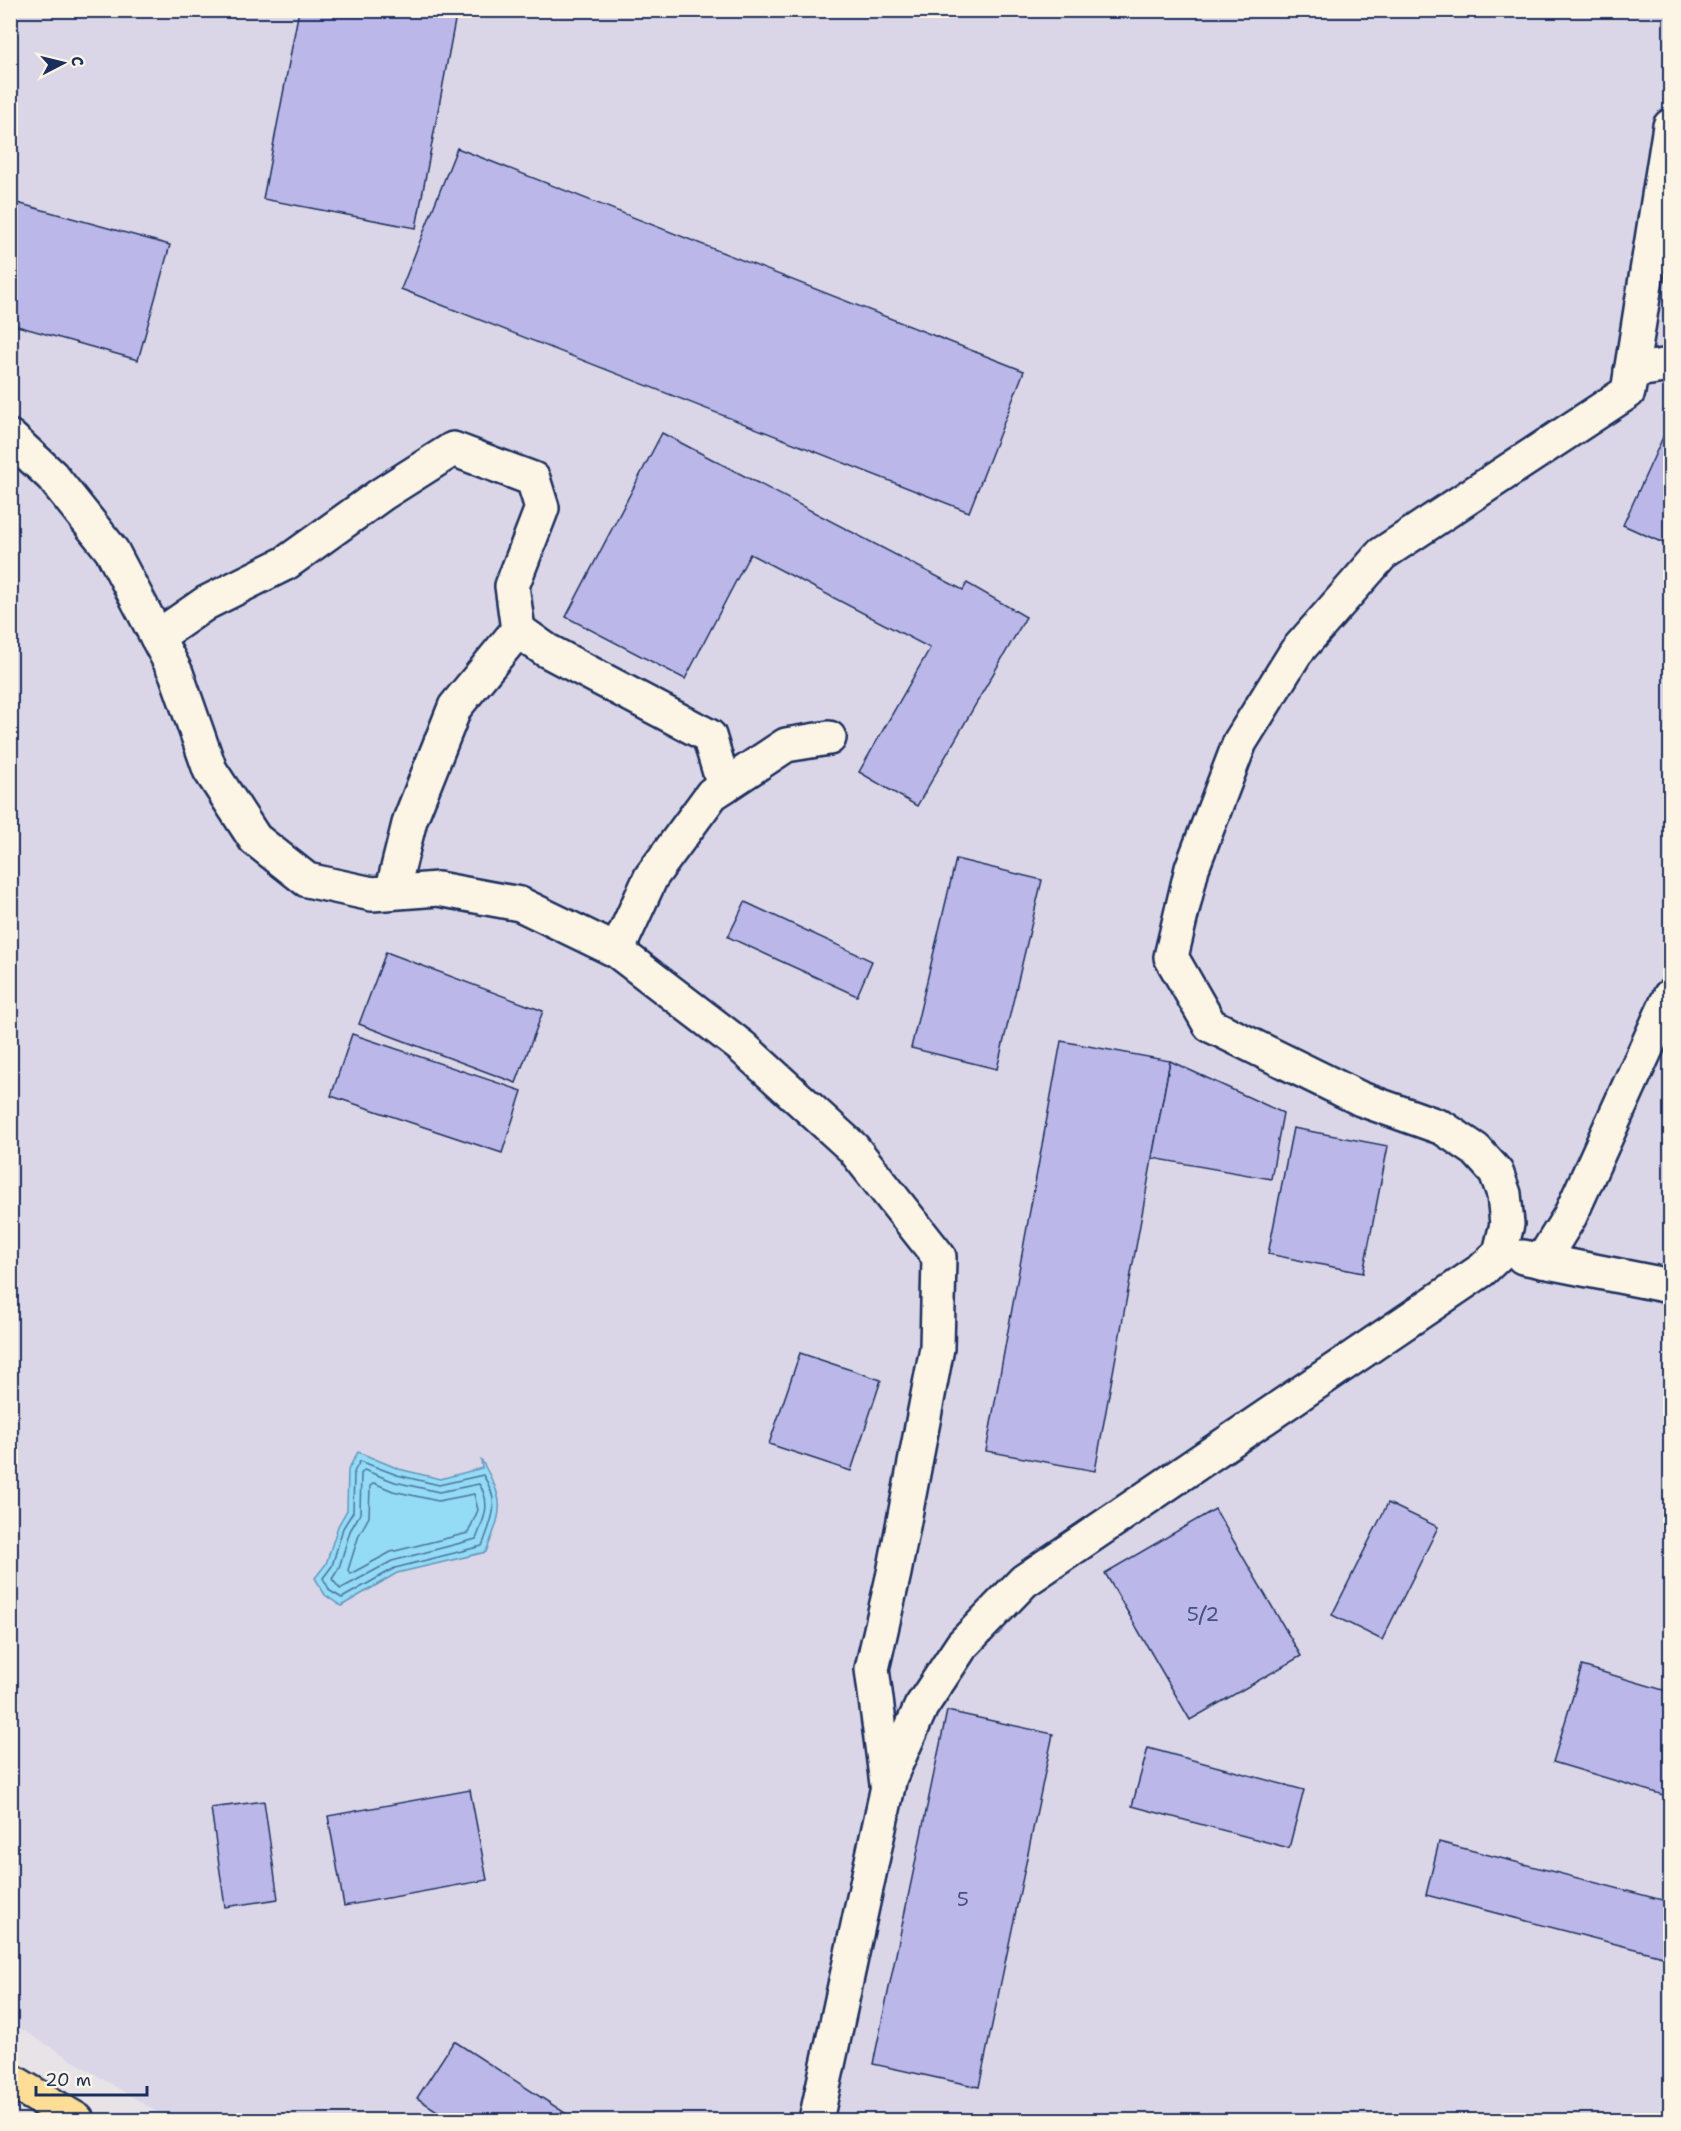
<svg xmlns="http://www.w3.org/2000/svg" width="1681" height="2131" font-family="'Shantell Sans',sans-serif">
<rect width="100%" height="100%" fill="#e8e3e6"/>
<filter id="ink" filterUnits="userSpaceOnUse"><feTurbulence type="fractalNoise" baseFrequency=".0167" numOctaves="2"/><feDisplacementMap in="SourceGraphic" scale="12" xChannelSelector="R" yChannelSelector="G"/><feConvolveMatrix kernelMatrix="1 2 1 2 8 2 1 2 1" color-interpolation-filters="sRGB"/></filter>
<g filter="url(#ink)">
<path fill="#dad6e7" d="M 10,11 L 1670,11 L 1670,2120 L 170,2120 L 11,2023 Z"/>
<path fill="#94dbf6" stroke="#6496b9" stroke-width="1.5" d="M 358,1452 L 399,1469 L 440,1479 L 482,1468 L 481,1459 C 505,1503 504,1506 486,1552 L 397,1573 L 341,1606 L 325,1595 L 315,1578 L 326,1564 L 338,1526 L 347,1510 L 348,1470 Z"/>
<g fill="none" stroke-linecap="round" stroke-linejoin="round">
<g stroke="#4b749b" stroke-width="1.5">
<path d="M 360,1461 L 397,1475 L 439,1485 L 483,1475 C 501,1503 493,1517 482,1546 L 395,1568 L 342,1598 L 330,1591 L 323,1578 L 332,1566 L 343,1528 L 353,1512 L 354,1472 Z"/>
<path d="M 364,1470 L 395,1482 L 439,1492 L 479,1484 C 492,1503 484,1519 476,1539 L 392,1561 L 340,1589 L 332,1579 L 339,1568 L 350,1531 L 360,1514 L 361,1474 Z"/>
<path d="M 374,1483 L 393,1491 L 438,1501 L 474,1494 L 478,1510 L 468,1533 L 391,1552 L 350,1574 L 348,1570 L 359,1535 L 369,1517 L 370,1486 Z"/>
</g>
</g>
<g fill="#bbb8e9" stroke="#1b2f5e" stroke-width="1.5">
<path d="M 299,10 L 457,10 L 416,228 L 263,199 Z"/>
<path d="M 457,148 L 1024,371 L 969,512 L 401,289 Z"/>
<path d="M 10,201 L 170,245 L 138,360 L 10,324 Z"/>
<path d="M 662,433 L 963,590 L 967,583 L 1026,617 L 917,806 L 859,772 L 930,648 L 750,554 L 685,679 L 566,617 Z"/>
<path d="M 1663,437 L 1670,441 L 1670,546 L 1623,525 Z"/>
<path d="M 956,859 L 1042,880 L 997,1069 L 911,1048 Z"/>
<path d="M 745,902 L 872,961 L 857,996 L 728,937 Z"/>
<path d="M 386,952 L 543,1011 L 516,1083 L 359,1024 Z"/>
<path d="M 352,1034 L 522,1091 L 502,1153 L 331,1096 Z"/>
<path d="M 1061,1041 L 1170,1061 L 1095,1471 L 986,1451 Z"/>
<path d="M 1170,1061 L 1283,1113 L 1271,1179 L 1152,1158 Z"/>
<path d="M 1293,1128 L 1388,1146 L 1363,1273 L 1268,1254 Z"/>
<path d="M 800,1353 L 881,1380 L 851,1471 L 769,1444 Z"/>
<path d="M 1388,1503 L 1438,1527 L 1382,1640 L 1332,1615 Z"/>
<path d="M 1215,1509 L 1301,1656 L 1190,1720 L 1105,1573 Z"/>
<path d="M 1582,1666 L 1670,1692 L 1670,1797 L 1553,1762 Z"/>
<path d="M 947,1711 L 1053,1734 L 979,2087 L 873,2064 Z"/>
<path d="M 1148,1748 L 1304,1790 L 1289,1848 L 1132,1806 Z"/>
<path d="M 470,1790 L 487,1880 L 344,1906 L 328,1816 Z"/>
<path d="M 264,1801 L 278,1899 L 225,1907 L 211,1808 Z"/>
<path d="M 1439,1842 L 1670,1902 L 1670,1958 L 1426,1895 Z"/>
<path d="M 454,2041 L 576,2120 L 451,2120 L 417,2098 Z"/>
</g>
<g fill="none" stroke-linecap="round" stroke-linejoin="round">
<defs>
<g id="minor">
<path d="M 1631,371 L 1670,365"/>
<path d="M 10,437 L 52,476 L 112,551 L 176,673 L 210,770 L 255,839 L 307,880 L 372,894 L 438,889 L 520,904 L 617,951 L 741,1046 L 853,1148 L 939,1257 L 937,1348 L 894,1573 L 872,1669 L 887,1784"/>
<path d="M 157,637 L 206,603 L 286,563 L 382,494 L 453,449 L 533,479 L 542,508 L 512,586 L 518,630 L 546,650 L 709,736 L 724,786"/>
<path d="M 392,892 L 410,820 L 455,707 L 518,630"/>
<path d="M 617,951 L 651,877 L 712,794 L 786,745 L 829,738"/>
<path d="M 1523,1257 L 1670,1286"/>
<path d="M 1542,1261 L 1570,1216 L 1670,996"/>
<path d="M 816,2120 L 890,1777 L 921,1707 L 962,1645 L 1024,1581 L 1482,1270 L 1500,1253 L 1507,1224 L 1504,1194 L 1496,1172 L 1476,1150 L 1443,1128 L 1361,1099 L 1210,1025 L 1171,957 L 1192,868 L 1240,742 L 1296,652 L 1382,554 L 1628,392 L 1670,126"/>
</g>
<path id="major" d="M 10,2080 L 77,2120"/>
</defs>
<use href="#minor" stroke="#1b2f5e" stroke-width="38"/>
<use href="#major" stroke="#1b2f5e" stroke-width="38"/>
<use href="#minor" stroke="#fcf5e5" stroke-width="33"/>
<use href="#major" stroke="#fedd96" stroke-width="33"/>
</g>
</g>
<g text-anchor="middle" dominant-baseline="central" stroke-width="4.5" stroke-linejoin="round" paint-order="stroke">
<g font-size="20" fill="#435181">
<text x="1203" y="1614">5/2</text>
<text x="963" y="1899">5</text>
</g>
</g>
<rect width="1681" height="2131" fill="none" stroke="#fcf5e5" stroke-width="36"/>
<rect x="18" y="18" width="1645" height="2095" fill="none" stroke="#1b2f5e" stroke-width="2" filter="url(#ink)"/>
<g transform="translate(63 63) rotate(83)" stroke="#fcf5e5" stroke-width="4.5" paint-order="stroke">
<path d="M0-4.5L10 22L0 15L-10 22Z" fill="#1b2f5e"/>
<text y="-9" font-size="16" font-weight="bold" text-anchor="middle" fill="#1b2f5e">С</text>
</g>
<path d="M36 2086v9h111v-9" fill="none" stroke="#1b2f5e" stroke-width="3"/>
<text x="45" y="2086" font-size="18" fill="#1b2f5e" stroke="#fcf5e5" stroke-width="4.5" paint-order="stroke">20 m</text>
</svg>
